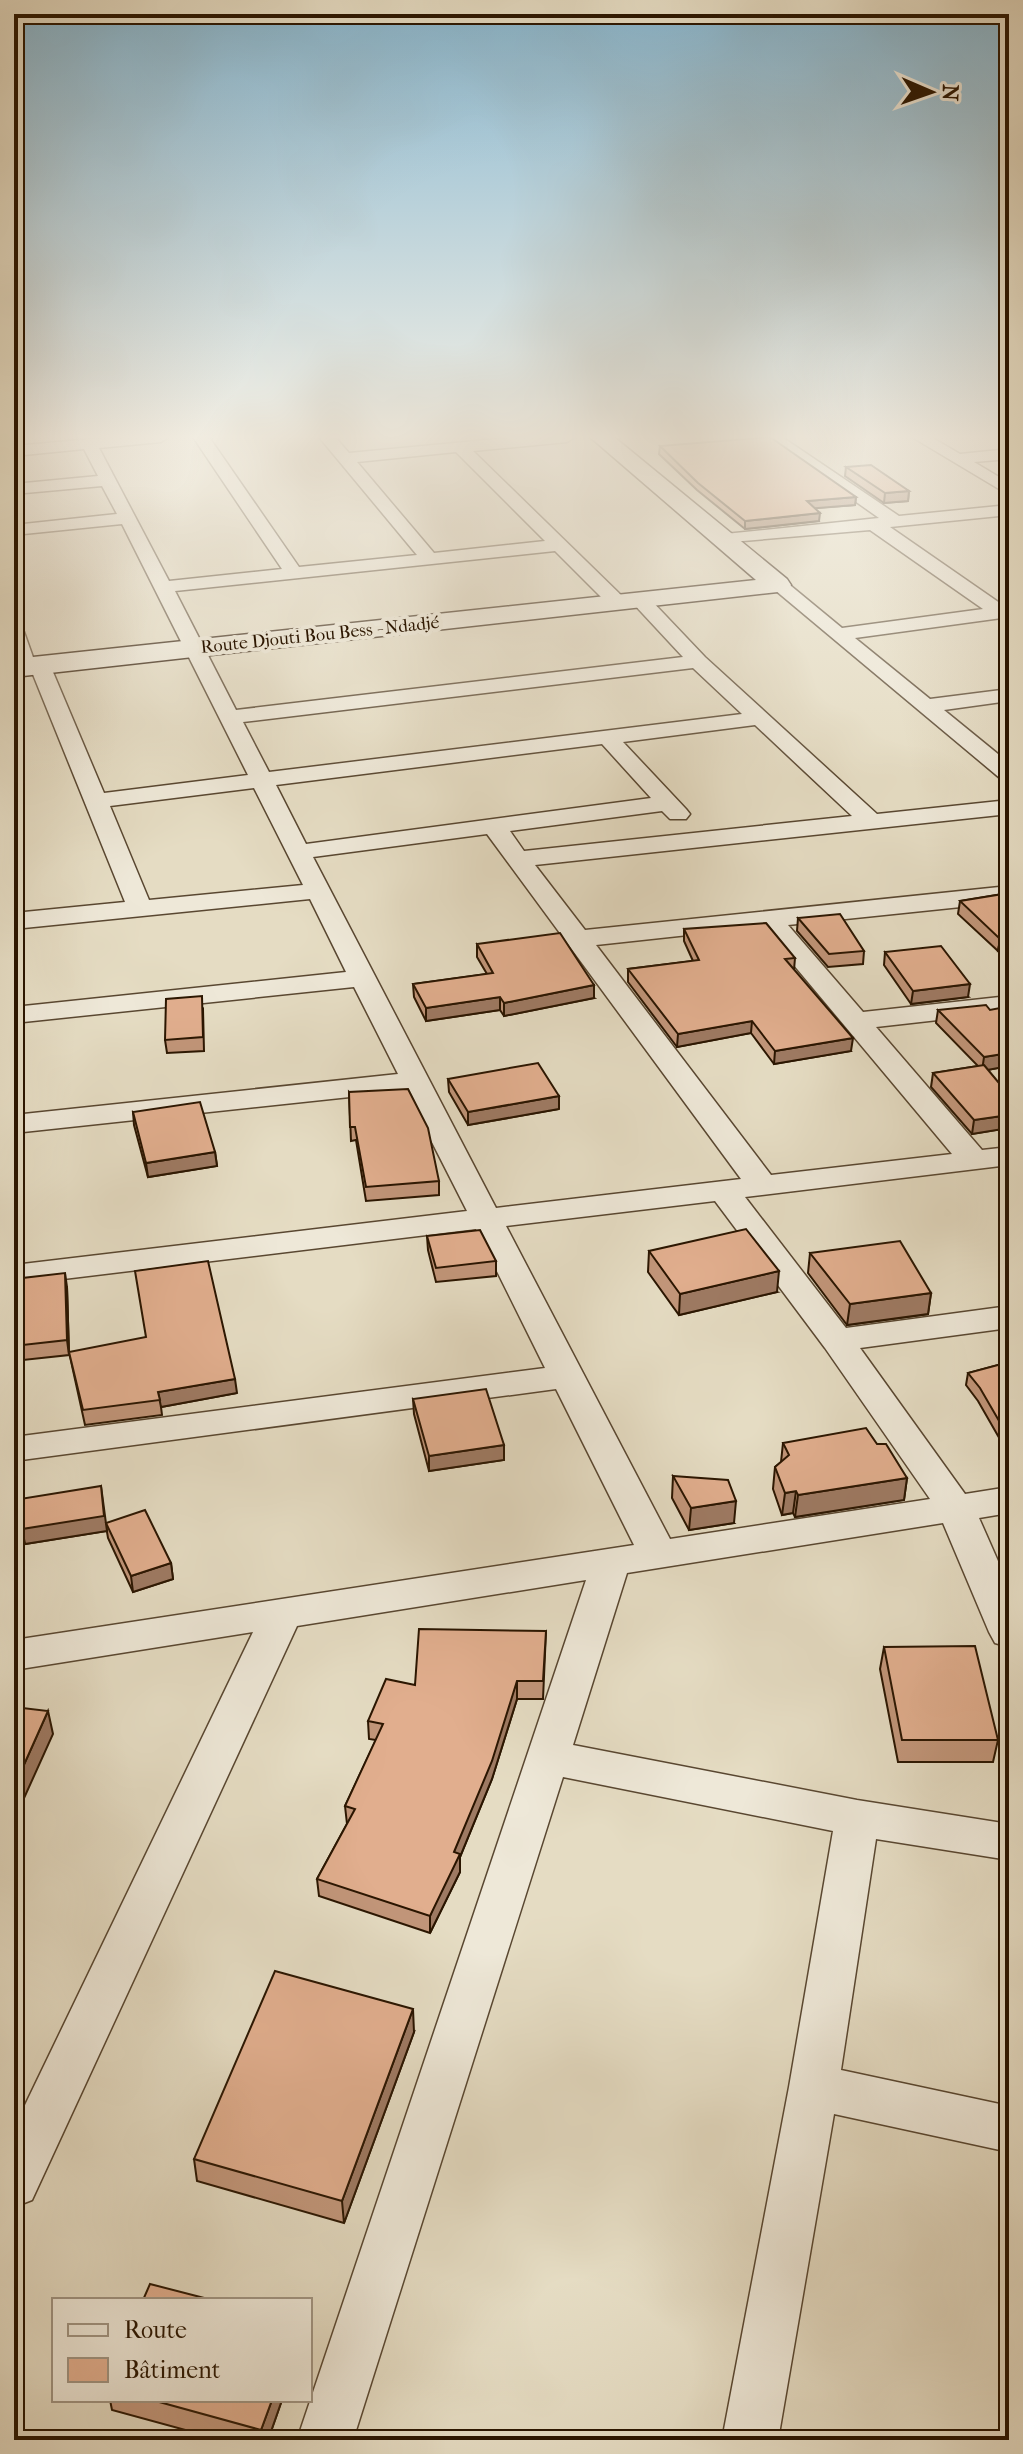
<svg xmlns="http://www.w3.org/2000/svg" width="1023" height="2454" font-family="'IM FELL French Canon',serif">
<rect width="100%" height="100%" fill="#e5dcc3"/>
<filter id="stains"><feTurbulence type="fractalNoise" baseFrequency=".0025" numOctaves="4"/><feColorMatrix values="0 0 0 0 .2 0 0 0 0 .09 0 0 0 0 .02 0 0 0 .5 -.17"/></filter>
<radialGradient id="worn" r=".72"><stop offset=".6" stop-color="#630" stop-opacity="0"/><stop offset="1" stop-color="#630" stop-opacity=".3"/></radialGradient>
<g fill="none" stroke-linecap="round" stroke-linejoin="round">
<defs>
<g id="street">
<path d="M 113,437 L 169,437 L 161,442 L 99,448 L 169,581 L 282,569 L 193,437 L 209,437 L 299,567 L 417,555 L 319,437 L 335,437 L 349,453 L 518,437 L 575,437 L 567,442 L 473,451 L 624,598 L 627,602 L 624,606 L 610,606 L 555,551 L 175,591 L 236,710 L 683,657 L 630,600 L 640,594 L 647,596 L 705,657 L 877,814 L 1009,800 L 1009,814 L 535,865 L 585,930 L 1009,886 L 1009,902 L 788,925 L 863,1012 L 1009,996 L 1009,1012 L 876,1027 L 982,1150 L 1009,1147 L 1009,1165 L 745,1197 L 846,1328 L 1009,1306 L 1009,1328 L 860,1348 L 965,1494 L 1009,1487 L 1009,1513 L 979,1518 L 1009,1586 L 1009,1647 L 995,1643 L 989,1632 L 943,1523 L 627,1573 L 573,1745 L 857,1800 L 1009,1824 L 1009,1860 L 876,1839 L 841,2070 L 1009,2106 L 1009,2152 L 834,2114 L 778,2440 L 722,2440 L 789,2087 L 833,1831 L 563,1777 L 353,2440 L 297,2440 L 586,1580 L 297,1626 L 32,2200 L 14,2207 L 14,2128 L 253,1632 L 14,1670 L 14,1640 L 634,1545 L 556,1389 L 14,1461 L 14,1437 L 545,1368 L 476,1229 L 14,1285 L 14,1265 L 467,1211 L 406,1091 L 14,1133 L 14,1115 L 398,1074 L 354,987 L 14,1023 L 14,1007 L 346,972 L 310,899 L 14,929 L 14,913 L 125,902 L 32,672 L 19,671 L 16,667 L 14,626 L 24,632 L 34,660 L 47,661 L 50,665 L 104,793 L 248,775 L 122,524 L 14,535 L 14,525 L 117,514 L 102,486 L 14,494 L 14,484 L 98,476 L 84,449 L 14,456 L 14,446 ZM 456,452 L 545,541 L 434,553 L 357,462 ZM 693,668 L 742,714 L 269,772 L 243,722 ZM 755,725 L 852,816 L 524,851 L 510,831 L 662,811 L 670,819 L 686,819 L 690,814 L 686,809 L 623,742 ZM 602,744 L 651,798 L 306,844 L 276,785 ZM 254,788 L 303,885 L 149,900 L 110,806 ZM 487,834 L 741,1179 L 496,1208 L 313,857 ZM 762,927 L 952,1154 L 771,1175 L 596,945 ZM 715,1201 L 825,1348 L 930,1499 L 670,1539 L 506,1226 Z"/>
<path d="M 764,437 L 782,437 L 899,516 L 1009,505 L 1009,515 L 890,527 L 1004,606 L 1009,605 L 1009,617 L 855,638 L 930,699 L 1009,689 L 1009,701 L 944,710 L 1009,763 L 1009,781 L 1001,779 L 769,585 L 778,579 L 785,581 L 842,628 L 983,609 L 870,530 L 719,543 L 716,539 L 725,534 L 879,518 Z"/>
<path d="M 912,437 L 931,437 L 960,454 L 1009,449 L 1009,459 L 974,462 L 1009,483 L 1009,495 Z"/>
</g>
<path id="secondary" d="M 590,437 L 614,437 L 787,579 L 791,585 L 787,591 L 14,677 L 14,659 L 756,580 Z"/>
</defs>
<use href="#street" stroke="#594731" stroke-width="3"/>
<use href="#secondary" stroke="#2a1500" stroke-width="3"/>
<use href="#street" fill="#eee8d8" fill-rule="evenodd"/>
<use href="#secondary" fill="#eee8d8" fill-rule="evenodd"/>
</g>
<g fill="#c2967a" stroke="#2a1500" stroke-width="2">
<path d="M 660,446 L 856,497 L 855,505 L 814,508 L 819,521 L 745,529 L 697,490 L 659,454 Z"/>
<path d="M 846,467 L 909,491 L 908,501 L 884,503 L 845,476 Z"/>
<path d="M 1009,893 L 998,951 L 958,914 L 960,901 Z"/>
<path d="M 798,918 L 864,951 L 863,964 L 828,967 L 797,931 Z"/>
<path d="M 684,929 L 795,958 L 794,970 L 851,1051 L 774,1064 L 751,1033 L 677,1047 L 628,982 L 628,969 L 693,961 L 684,941 Z"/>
<path d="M 477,944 L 594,998 L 504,1016 L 500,1010 L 426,1021 L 414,997 L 413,984 L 487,974 L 477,957 Z"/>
<path d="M 885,952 L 968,997 L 911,1004 L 884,965 Z"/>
<path d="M 203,1009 L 204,1051 L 167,1053 L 165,1040 Z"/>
<path d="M 938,1010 L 1009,1066 L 987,1070 L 1009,1095 L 1009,1128 L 972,1134 L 931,1087 L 933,1073 L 978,1066 L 936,1023 Z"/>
<path d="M 448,1079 L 559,1109 L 468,1125 L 449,1092 Z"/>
<path d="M 349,1092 L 439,1181 L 439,1195 L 366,1201 L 356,1140 L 351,1141 Z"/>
<path d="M 133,1112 L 215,1152 L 217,1166 L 148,1177 L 134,1125 Z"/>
<path d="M 427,1236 L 496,1261 L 496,1276 L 436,1282 L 428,1250 Z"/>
<path d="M 649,1251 L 777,1292 L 679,1315 L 648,1272 Z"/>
<path d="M 810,1253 L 931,1293 L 928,1314 L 847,1325 L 808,1273 Z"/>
<path d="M 14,1279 L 67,1287 L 69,1352 L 237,1393 L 161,1407 L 162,1415 L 85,1425 L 69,1352 L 69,1355 L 14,1361 Z"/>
<path d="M 1009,1362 L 1009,1455 L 978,1401 L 966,1385 L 968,1373 Z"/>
<path d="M 413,1399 L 504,1445 L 504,1460 L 429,1471 L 414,1414 Z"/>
<path d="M 783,1443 L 877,1444 L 907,1478 L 904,1500 L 795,1517 L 793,1513 L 782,1515 L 773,1489 L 775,1467 L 781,1462 Z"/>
<path d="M 673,1476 L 734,1523 L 689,1530 L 672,1498 Z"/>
<path d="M 106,1523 L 171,1563 L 173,1579 L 133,1592 L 108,1538 L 106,1526 L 107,1531 L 25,1544 Z"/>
<path d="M 546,1631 L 543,1699 L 517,1699 L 492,1779 L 460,1857 L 460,1872 L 430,1933 L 319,1896 L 317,1879 L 347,1824 L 345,1806 L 376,1740 L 369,1739 L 368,1721 L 415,1685 Z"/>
<path d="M 884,1647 L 998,1740 L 993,1762 L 898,1762 L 880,1669 Z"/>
<path d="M 414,2032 L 344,2223 L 197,2181 L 194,2159 Z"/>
<path d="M 110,2400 L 282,2400 L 268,2440 L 222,2440 L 112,2410 Z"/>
</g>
<g fill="#9e7a63" stroke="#2a1500" stroke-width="2">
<path d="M 909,491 L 908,501 L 884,503 L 885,493 Z"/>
<path d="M 856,497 L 855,505 L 806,509 L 807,501 Z"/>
<path d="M 820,513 L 819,521 L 745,529 L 745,521 Z"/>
<path d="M 1009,937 L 1009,949 L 998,951 L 1000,939 Z"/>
<path d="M 970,984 L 968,997 L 911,1004 L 913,991 Z"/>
<path d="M 594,985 L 594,998 L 504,1016 L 504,1003 Z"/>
<path d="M 500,997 L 500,1010 L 426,1021 L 426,1008 Z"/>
<path d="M 752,1021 L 751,1033 L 677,1047 L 678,1034 Z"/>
<path d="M 853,1038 L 851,1051 L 774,1064 L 775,1051 Z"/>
<path d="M 1009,1053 L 1009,1066 L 982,1071 L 984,1057 Z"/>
<path d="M 559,1096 L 559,1109 L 468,1125 L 468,1112 Z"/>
<path d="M 1009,1115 L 1009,1128 L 972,1134 L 974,1120 Z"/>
<path d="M 215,1152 L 217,1166 L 148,1177 L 146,1163 Z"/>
<path d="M 779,1271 L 777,1292 L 679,1315 L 680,1294 Z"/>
<path d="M 65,1273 L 67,1287 L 69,1355 L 67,1340 Z"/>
<path d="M 931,1293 L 928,1314 L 847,1325 L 850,1304 Z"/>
<path d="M 235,1379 L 237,1393 L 161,1407 L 158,1392 Z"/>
<path d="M 504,1445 L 504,1460 L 429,1471 L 429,1456 Z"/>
<path d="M 907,1478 L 904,1500 L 795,1517 L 798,1495 Z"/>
<path d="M 101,1486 L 107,1531 L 25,1544 L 22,1529 Z"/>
<path d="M 796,1491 L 793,1513 L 782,1515 L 785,1493 Z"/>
<path d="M 736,1501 L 734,1523 L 689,1530 L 691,1508 Z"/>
<path d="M 171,1563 L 173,1579 L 133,1592 L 131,1576 Z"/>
<path d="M 517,1681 L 517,1699 L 492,1779 L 460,1857 L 460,1872 L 430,1933 L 430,1916 Z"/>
<path d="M 48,1711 L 53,1734 L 15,1818 L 14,1812 L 14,1787 Z"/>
<path d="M 413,2009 L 414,2032 L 344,2223 L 342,2201 Z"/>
<path d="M 272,2400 L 282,2400 L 268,2440 L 263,2440 L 261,2430 Z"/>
</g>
<g fill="#e1ae8e" stroke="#2a1500" stroke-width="2">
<path d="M 770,437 L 856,497 L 807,501 L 820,513 L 745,521 L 698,483 L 660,446 Z"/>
<path d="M 871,465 L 909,491 L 885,493 L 846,467 Z"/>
<path d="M 1009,893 L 1009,937 L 1000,939 L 960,901 Z"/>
<path d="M 840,914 L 864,951 L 829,954 L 798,918 Z"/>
<path d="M 766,923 L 795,958 L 785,959 L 853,1038 L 775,1051 L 752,1021 L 678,1034 L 628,969 L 699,960 L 684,929 Z"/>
<path d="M 560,933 L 594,985 L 504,1003 L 500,997 L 426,1008 L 413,984 L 493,973 L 477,944 Z"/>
<path d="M 941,946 L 970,984 L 913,991 L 885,952 Z"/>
<path d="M 202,996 L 203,1037 L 165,1040 L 166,999 Z"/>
<path d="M 986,1005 L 990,1010 L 1005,1007 L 1009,1010 L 1009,1053 L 984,1057 L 938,1010 Z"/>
<path d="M 538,1063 L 559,1096 L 468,1112 L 448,1079 Z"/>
<path d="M 984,1065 L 1009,1095 L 1009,1115 L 974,1120 L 933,1073 Z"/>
<path d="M 408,1089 L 428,1128 L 439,1181 L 366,1187 L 355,1127 L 350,1127 L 349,1092 Z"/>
<path d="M 200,1102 L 215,1152 L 146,1163 L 133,1112 Z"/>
<path d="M 746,1229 L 779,1271 L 680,1294 L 649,1251 Z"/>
<path d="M 480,1230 L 496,1261 L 436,1268 L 427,1236 Z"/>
<path d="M 900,1241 L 931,1293 L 850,1304 L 810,1253 Z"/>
<path d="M 208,1261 L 235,1379 L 158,1392 L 160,1400 L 83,1410 L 69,1352 L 146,1337 L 135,1271 Z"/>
<path d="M 65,1273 L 67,1340 L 14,1346 L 14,1279 Z"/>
<path d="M 1009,1362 L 1009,1438 L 980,1388 L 968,1373 Z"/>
<path d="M 486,1389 L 504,1445 L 429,1456 L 413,1399 Z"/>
<path d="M 866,1428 L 877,1444 L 886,1444 L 907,1478 L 798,1495 L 796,1491 L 785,1493 L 775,1467 L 789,1455 L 783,1443 Z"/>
<path d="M 673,1476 L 728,1480 L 736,1501 L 691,1508 Z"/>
<path d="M 101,1486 L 104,1516 L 22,1529 L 20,1499 Z"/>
<path d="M 145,1510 L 171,1563 L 131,1576 L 106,1523 Z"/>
<path d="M 419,1629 L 546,1631 L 543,1681 L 517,1681 L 492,1761 L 454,1852 L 460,1854 L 430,1916 L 317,1879 L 355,1809 L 345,1806 L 383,1724 L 368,1721 L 386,1679 L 415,1685 Z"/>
<path d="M 975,1646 L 998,1740 L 902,1740 L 884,1647 Z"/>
<path d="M 14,1707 L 48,1711 L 14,1787 Z"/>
<path d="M 275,1971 L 413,2009 L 342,2201 L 194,2159 Z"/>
<path d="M 150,2284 L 212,2300 L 143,2300 Z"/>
<path d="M 152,2400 L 272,2400 L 261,2430 Z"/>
</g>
<linearGradient id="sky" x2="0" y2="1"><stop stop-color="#87b7d1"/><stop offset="0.56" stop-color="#f3efe4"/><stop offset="1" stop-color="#f3efe4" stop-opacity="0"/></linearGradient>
<rect width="1023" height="780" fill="url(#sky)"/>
<g text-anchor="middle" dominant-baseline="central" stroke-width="8" stroke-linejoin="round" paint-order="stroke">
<g font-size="18" fill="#2a1500" stroke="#eee8d8">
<text transform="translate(320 635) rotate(-6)">Route Djouti Bou Bess - Ndadjé</text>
</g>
</g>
<rect width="1023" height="2454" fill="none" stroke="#e5dcc3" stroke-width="48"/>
<rect x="16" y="16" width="991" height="2422" fill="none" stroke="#2a1500" stroke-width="4"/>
<rect x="24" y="24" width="975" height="2406" fill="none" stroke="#2a1500" stroke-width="2"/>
<rect x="52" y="2298" width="260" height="104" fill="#eee8d8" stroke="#a09482" stroke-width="2"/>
<rect x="68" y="2324" width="40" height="12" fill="#eee8d8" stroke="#a09482" stroke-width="2"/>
<text x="124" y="2338" font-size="24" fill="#2a1500">Route</text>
<rect x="68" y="2358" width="40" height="24" fill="#e1ae8e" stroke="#a09482" stroke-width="2"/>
<text x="124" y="2378" font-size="24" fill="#2a1500">Bâtiment</text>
<g transform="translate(931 92) rotate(92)" stroke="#eee8d8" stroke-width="6" paint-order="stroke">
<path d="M0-6L14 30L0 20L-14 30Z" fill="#2a1500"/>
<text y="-12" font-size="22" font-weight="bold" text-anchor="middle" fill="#2a1500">N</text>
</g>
<rect width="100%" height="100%" filter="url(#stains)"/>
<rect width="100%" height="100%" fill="url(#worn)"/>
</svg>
